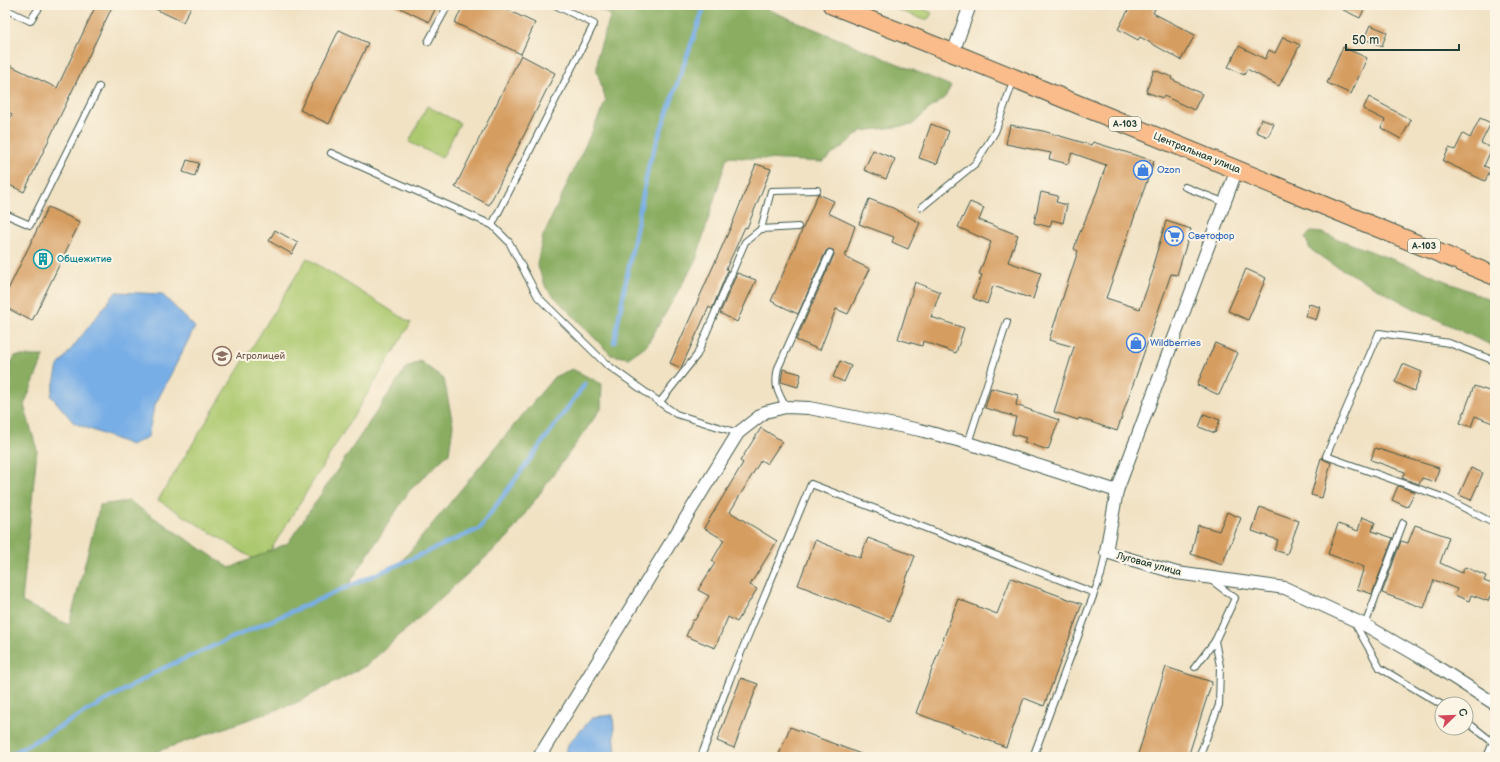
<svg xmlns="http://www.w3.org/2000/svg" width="1500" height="762" font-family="'Balsamiq Sans',sans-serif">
<rect width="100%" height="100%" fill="#fcf5e5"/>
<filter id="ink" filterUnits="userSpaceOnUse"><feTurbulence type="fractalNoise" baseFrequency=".025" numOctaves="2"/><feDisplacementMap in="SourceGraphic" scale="8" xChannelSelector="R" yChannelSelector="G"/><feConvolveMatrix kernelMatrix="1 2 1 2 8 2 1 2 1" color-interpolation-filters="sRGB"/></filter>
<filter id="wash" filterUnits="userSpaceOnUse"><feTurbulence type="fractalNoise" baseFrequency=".012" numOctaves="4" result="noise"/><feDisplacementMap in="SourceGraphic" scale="16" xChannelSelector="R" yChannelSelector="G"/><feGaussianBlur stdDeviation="0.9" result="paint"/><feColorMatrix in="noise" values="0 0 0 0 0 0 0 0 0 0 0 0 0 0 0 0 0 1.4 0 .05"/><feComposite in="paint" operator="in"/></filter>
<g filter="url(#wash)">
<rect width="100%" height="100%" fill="#f1e2c4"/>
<g fill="#adc970" stroke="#668352">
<path d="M 885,5 L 915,5 L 932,13 L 929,18 L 925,20 Z"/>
<path d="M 427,106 L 460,123 L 442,158 L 409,142 Z"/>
<path d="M 307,258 L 411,323 L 262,564 L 158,500 Z"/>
</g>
<g fill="#8aad62" stroke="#54754b">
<path d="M 591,5 L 757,5 L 951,86 L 944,99 L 929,109 L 912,125 L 862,131 L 823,162 L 727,157 L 696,260 L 647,345 L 628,358 L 611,355 L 546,288 L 537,264 L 543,236 L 606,101 L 597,71 L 598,53 L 611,15 Z"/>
<path d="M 1311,232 L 1322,233 L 1410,266 L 1495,302 L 1495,347 L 1413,308 L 1329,262 L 1310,249 L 1305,237 Z"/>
<path d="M 15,356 L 44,356 L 24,405 L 37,450 L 22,602 L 69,625 L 100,505 L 129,501 L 230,568 L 288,543 L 406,368 L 420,361 L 444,379 L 453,425 L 449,453 L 409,491 L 347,587 L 401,562 L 554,377 L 572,369 L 602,384 L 601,409 L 508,537 L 367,665 L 296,703 L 141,757 L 5,757 L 5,375 Z"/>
</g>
<g fill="#78aee6" stroke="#4c768d">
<path d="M 116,292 L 162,294 L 195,327 L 154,407 L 148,437 L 131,445 L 74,423 L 51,396 L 58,366 Z"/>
<path d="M 613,715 L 616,757 L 564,757 L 569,743 L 593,717 Z"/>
</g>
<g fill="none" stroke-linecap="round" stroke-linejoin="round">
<g stroke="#78aee6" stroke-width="4.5">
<path d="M 614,342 L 649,164 L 705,5"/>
<path d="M 7,757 L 159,670 L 479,529 L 585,384"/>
</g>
</g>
<g id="blocks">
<g fill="#d69d61">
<path d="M 96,5 L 113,5 L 24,192 L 5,183 L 5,128 L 12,114 L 5,111 L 5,63 L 57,88 Z"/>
<path d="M 147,5 L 192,5 L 183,22 Z"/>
<path d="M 394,5 L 437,5 L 429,22 Z"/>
<path d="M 463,5 L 497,5 L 535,23 L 521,54 L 455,23 Z"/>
<path d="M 1131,5 L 1157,5 L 1153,13 L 1195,35 L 1181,60 L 1140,37 L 1138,40 L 1118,29 Z"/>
<path d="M 1333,5 L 1366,5 L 1360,18 Z"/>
<path d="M 1370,25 L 1387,32 L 1382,46 L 1364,39 Z"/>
<path d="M 339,30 L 368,43 L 329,124 L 300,110 Z"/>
<path d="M 1283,37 L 1300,45 L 1279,86 L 1247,69 L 1244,75 L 1228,67 L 1239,46 L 1265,59 L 1269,50 L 1275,53 Z"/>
<path d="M 1343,47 L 1367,58 L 1351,94 L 1327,83 Z"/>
<path d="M 521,55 L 555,73 L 489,205 L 455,187 Z"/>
<path d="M 1154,70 L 1172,77 L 1171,79 L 1202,94 L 1194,110 L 1164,96 L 1163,98 L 1146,92 Z"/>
<path d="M 1369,97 L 1411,120 L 1401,139 L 1381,128 L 1385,120 L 1363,109 Z"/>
<path d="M 1480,118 L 1491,123 L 1481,143 L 1492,148 L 1484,166 L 1491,169 L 1485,181 L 1443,161 L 1449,148 L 1455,150 L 1463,134 L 1470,138 Z"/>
<path d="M 1261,119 L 1274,124 L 1268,137 L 1256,132 Z"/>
<path d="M 931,124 L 949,131 L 937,164 L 919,158 Z"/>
<path d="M 1010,125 L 1043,131 L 1091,145 L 1093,142 L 1154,161 L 1106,298 L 1140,309 L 1154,268 L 1152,268 L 1166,221 L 1191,229 L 1177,275 L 1171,274 L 1117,431 L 1079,418 L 1078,420 L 1054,412 L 1074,347 L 1049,340 L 1078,251 L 1074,249 L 1078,237 L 1097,192 L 1106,165 L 1072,153 L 1068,164 L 1049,159 L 1051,153 L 1006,144 Z"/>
<path d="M 873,150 L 895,159 L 886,179 L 864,170 Z"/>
<path d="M 187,160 L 199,163 L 195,176 L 183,172 Z"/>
<path d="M 756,164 L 771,169 L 747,228 L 745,227 L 726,269 L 728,270 L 712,309 L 709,307 L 681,368 L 670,363 L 733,222 Z"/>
<path d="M 1041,192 L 1058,196 L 1056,202 L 1067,205 L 1063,223 L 1052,220 L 1050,227 L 1034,223 Z"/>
<path d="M 818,194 L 834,201 L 828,213 L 855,226 L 845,257 L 870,269 L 848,314 L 836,309 L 820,350 L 796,340 L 834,255 L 833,250 L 829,249 L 826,251 L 798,314 L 771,301 Z"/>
<path d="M 869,199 L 893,208 L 920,223 L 908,249 L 892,242 L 894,237 L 859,224 Z"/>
<path d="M 970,202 L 984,208 L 979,220 L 1018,235 L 1008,262 L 1041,273 L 1033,299 L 993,286 L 987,304 L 973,298 L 982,275 L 979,274 L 991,242 L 958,227 Z"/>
<path d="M 48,207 L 80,222 L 32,321 L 5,307 L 5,296 Z"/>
<path d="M 275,230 L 298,243 L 292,254 L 269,241 Z"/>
<path d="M 1246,269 L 1266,278 L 1248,320 L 1228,311 Z"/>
<path d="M 737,273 L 756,280 L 737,322 L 720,313 Z"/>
<path d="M 915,282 L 940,292 L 931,317 L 964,328 L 956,353 L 923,341 L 922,346 L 898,339 Z"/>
<path d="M 1309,304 L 1320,307 L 1316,320 L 1305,316 Z"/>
<path d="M 1215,343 L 1238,353 L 1219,395 L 1197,385 Z"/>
<path d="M 840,361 L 851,366 L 844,382 L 833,377 Z"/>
<path d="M 1403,364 L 1422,372 L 1414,391 L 1395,382 Z"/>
<path d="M 783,369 L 801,374 L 798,387 L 781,382 Z"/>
<path d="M 1474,386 L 1495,393 L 1495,424 L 1475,416 L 1471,427 L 1460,423 Z"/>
<path d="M 991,388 L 1018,395 L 1016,405 L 1059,420 L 1048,450 L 1024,442 L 1026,438 L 1012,434 L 1016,417 L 985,408 Z"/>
<path d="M 1204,414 L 1220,420 L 1215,433 L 1199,427 Z"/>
<path d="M 761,428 L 782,441 L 767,464 L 761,460 L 730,512 L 777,541 L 750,585 L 757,589 L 737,622 L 728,617 L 715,648 L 686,636 L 693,620 L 695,620 L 709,596 L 698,590 L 715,563 L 712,561 L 724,540 L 704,528 L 743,463 L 740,461 Z"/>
<path d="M 1375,448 L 1439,468 L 1435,482 L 1422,478 L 1419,484 L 1402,478 L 1405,472 L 1371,460 Z"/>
<path d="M 1321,458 L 1331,463 L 1322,498 L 1311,495 Z"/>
<path d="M 1471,468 L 1483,473 L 1471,500 L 1459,495 Z"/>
<path d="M 1398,486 L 1415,492 L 1407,507 L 1392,500 Z"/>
<path d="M 1260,507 L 1299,521 L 1287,554 L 1274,550 L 1278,540 L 1252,531 Z"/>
<path d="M 1227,512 L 1241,518 L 1222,565 L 1191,554 L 1198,525 L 1219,531 Z"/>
<path d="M 1362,517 L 1375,522 L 1372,531 L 1393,538 L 1372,594 L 1357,589 L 1364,567 L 1328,554 L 1338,524 L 1358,531 Z"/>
<path d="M 1415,525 L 1449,537 L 1440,563 L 1462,573 L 1465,567 L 1486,576 L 1484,581 L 1495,585 L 1488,601 L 1471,595 L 1469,601 L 1455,595 L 1457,589 L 1434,580 L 1424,608 L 1382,593 L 1401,541 L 1408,543 Z"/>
<path d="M 868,538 L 915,556 L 890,621 L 798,585 L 815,540 L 860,558 Z"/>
<path d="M 1011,578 L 1082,604 L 1044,706 L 1024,698 L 1006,747 L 916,713 L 958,599 L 997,614 Z"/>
<path d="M 1166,667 L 1212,682 L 1188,757 L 1137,757 Z"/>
<path d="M 741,678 L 758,684 L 734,748 L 717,741 Z"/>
<path d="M 790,727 L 866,756 L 865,757 L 778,757 Z"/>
</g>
</g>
</g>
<g filter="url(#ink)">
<use href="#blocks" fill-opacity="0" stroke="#3e564a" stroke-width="1"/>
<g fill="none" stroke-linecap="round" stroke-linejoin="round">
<defs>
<g id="service">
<path d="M 5,9 L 30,21 L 41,5"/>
<path d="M 428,42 L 448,5"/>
<path d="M 331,153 L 492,225 L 509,242 L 538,297 L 606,364 L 676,414 L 738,433"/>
<path d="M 1185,187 L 1226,203"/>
<path d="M 922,207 L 976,163 L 995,132 L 1014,79"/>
<path d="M 5,214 L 30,225 L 99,87"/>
<path d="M 492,225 L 594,24 L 555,5"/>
<path d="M 761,229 L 798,227"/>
<path d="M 1495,361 L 1449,343 L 1379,333 L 1326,456 L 1445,498 L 1495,524"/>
<path d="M 660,402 L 697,355 L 745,242 L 761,229 L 771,191 L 817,190"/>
<path d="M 786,407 C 777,392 774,385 778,368 L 830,253"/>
<path d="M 968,443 L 1007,322"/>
<path d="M 1354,622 L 1380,668 L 1442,705"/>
<path d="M 1365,625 L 1403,523"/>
<path d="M 1195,667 L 1215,641 L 1235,598 L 1211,580"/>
<path d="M 1466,721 L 1495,744"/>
<path d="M 701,757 L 730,679 L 811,484 L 1094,593"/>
<path d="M 1033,757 L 1101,575 L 1106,552"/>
<path d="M 1199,757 L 1219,705 L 1220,666 L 1215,641"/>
<path d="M 1487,757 L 1493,742"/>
</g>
<g id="minor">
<path d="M 953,53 L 970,5"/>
<path d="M 1237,169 L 1117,491 L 1106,552 L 1177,573 L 1285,588 L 1365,625 L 1434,665 L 1495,704"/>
<path d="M 539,757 L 738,433 L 765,412 L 786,407 L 809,408 L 920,430 L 968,443 L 1117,491"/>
</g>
<path id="primary" d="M 832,5 L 953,53 L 1495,276"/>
</defs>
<use href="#service" stroke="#3e564a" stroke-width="8"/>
<use href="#minor" stroke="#3e564a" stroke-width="14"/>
<use href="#primary" stroke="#3e564a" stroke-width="20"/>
<use href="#service" stroke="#fff" stroke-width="6"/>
<use href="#minor" stroke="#fff" stroke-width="12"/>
<use href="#primary" stroke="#fabc8b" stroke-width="18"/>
</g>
</g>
<defs>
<symbol id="shop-ring" viewBox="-11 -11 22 22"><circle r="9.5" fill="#fcf5e5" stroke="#3f7fe0" stroke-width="1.5"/><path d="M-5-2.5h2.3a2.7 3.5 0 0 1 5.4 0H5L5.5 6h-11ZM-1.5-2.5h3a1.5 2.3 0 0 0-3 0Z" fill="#3f7fe0"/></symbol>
<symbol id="supermarket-ring" viewBox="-11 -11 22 22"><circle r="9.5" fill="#fcf5e5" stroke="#3f7fe0" stroke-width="1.5"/><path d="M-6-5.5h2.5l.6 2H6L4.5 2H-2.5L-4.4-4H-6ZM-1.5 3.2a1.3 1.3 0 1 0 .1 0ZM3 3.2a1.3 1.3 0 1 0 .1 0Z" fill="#3f7fe0"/></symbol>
<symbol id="building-ring" viewBox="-11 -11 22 22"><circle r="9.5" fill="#fcf5e5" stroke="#0f9aa8" stroke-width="1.5"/><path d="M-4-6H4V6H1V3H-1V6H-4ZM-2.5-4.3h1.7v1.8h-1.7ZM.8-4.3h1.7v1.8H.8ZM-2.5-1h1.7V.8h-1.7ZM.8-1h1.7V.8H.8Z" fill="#0f9aa8"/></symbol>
<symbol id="university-ring" viewBox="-11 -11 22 22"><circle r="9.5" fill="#fcf5e5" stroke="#8d6e63" stroke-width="1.5"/><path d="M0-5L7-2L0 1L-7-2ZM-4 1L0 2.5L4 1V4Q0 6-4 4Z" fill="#8d6e63"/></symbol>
</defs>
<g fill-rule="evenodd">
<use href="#shop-ring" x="1132" y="159" width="22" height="22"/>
<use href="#supermarket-ring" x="1163" y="225" width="22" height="22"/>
<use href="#building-ring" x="32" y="248" width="22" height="22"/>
<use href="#shop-ring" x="1125" y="332" width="22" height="22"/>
<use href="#university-ring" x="211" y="345" width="22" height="22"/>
</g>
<g text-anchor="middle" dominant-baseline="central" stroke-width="4" stroke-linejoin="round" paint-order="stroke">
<g fill="#fcf5e5" stroke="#617469" stroke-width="1">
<rect x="1109" y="117" width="32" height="14" rx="3"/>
<rect x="1408" y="239" width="32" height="14" rx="3"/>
</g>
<g font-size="9" font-weight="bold" fill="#1f3d34">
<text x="1125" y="124">А-103</text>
<text x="1424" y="246">А-103</text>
</g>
<g font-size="10" fill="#1f3d34" stroke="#fcf5e5">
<text transform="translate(1197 153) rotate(22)">Центральная улица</text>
<text transform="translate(1149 564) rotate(15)">Луговая улица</text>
</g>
<g font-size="10" fill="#366cbe" stroke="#fcf5e5" text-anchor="start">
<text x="1157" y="170">Ozon</text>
<text x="1188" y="236">Светофор</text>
<text x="1150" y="343">Wildberries</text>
</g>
<g font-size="10" fill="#0d838f" stroke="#fcf5e5" text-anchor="start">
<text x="57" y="259">Общежитие</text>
</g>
<g font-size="10" fill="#785e54" stroke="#fcf5e5" text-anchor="start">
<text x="236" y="356">Агролицей</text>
</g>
</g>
<rect width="1500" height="762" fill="none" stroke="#fcf5e5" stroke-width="20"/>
<g transform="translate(1454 716) rotate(67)"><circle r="19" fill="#fcf5e5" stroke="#a4ab9e"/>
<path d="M0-3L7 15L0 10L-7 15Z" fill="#d1495b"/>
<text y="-6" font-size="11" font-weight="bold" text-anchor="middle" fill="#1f3d34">С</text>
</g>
<path d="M1346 44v6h113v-6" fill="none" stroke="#1f3d34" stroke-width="2"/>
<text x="1352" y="44" font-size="12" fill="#1f3d34" stroke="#fcf5e5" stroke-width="3" paint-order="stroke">50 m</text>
</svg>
